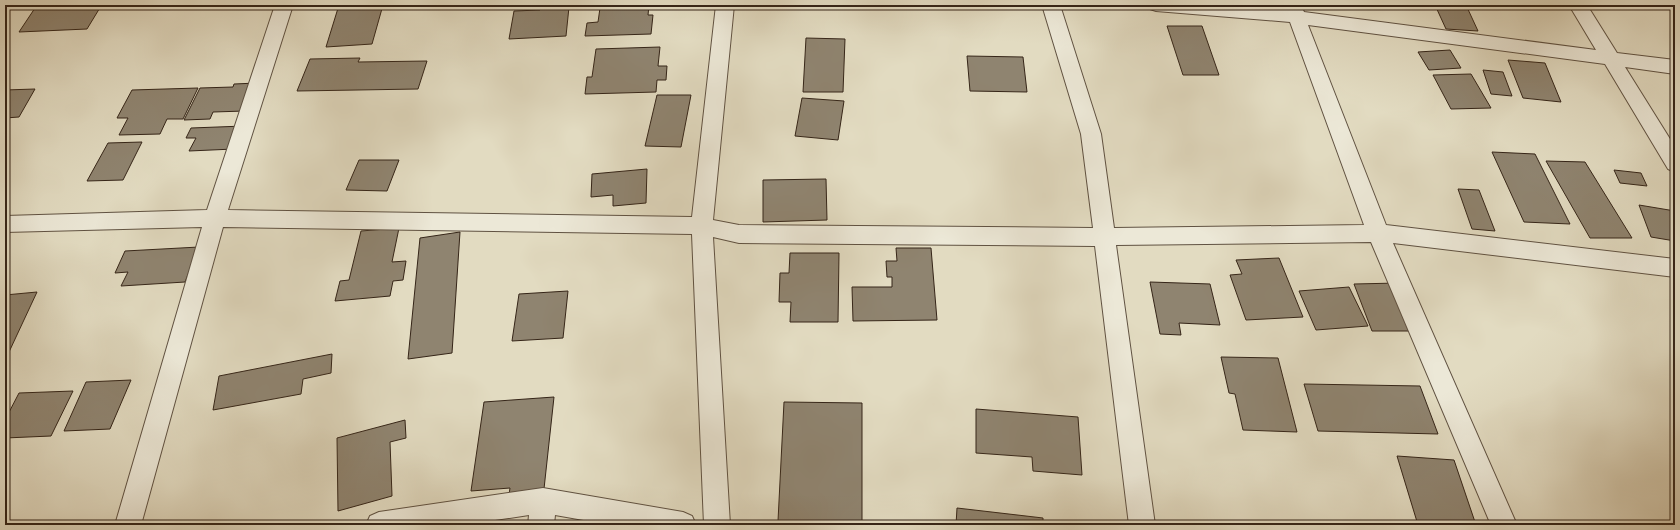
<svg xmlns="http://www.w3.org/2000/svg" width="1680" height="530" font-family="'Gentium Book Plus',serif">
<rect width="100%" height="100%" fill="#e2dbc1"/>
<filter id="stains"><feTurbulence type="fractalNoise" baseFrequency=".005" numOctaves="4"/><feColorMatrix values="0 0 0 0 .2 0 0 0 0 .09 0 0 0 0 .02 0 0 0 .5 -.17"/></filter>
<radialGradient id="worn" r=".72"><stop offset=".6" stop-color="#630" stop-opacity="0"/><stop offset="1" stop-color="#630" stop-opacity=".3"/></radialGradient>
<g fill="#8f8470" stroke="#352518">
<path d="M 339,5 L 383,5 L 372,44 L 326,47 Z"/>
<path d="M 556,5 L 556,8 L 569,7 L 566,36 L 509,39 L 514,11 L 540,10 L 540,6 Z"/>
<path d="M 630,5 L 649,5 L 648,15 L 653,15 L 651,34 L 585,36 L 587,23 L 598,22 L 600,8 L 630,8 Z"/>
<path d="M 1435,5 L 1466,5 L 1478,31 L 1446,29 Z"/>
<path d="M 101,6 L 87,29 L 19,32 L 35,8 Z"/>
<path d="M 1167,26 L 1202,26 L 1219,75 L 1183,75 Z"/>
<path d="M 806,38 L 845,39 L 843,92 L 803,92 Z"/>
<path d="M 660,47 L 658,66 L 667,66 L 666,80 L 657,80 L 656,92 L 585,94 L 587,77 L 592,77 L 596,49 Z"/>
<path d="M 1450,50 L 1461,68 L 1429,70 L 1418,52 Z"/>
<path d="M 967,56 L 1023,57 L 1027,92 L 970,91 Z"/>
<path d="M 360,58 L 358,62 L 427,61 L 418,89 L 297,91 L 310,59 Z"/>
<path d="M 1508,60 L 1545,63 L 1561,102 L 1523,98 Z"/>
<path d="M 1483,70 L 1503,72 L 1512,96 L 1491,94 Z"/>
<path d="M 1471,74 L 1491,108 L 1451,109 L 1433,75 Z"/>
<path d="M 257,83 L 245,111 L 213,112 L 210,119 L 184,120 L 200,88 L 233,87 L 234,84 Z"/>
<path d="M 198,88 L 183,119 L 167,119 L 160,134 L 119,135 L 128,118 L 117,118 L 132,90 Z"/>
<path d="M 35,89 L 19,117 L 5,118 L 5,90 Z"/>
<path d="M 657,95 L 691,95 L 681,147 L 645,146 Z"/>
<path d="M 802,98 L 844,101 L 838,140 L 795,136 Z"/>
<path d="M 244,126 L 234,149 L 189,151 L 196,138 L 186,138 L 191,128 Z"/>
<path d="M 142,142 L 123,180 L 87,181 L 108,143 Z"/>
<path d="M 1492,152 L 1535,154 L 1570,224 L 1524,222 Z"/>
<path d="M 359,160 L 399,160 L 387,191 L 346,190 Z"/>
<path d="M 1546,161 L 1585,162 L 1632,238 L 1590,238 Z"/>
<path d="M 647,169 L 646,203 L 613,206 L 613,195 L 591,197 L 592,174 Z"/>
<path d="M 1614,170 L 1641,173 L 1647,186 L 1620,183 Z"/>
<path d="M 826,179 L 827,220 L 763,222 L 763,180 Z"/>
<path d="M 1458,189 L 1479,190 L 1495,231 L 1472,229 Z"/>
<path d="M 1639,205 L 1675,211 L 1675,241 L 1651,237 Z"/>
<path d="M 399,228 L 392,262 L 406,261 L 403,280 L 393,281 L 390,296 L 335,301 L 340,281 L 349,280 L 361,231 Z"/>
<path d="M 460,232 L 452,353 L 408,359 L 420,238 Z"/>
<path d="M 199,247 L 185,282 L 121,286 L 128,272 L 115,273 L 125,251 Z"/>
<path d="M 896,248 L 931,248 L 937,320 L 853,321 L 852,287 L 892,287 L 892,277 L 887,277 L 886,261 L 897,261 Z"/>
<path d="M 790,253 L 839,253 L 838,322 L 790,322 L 791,302 L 779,302 L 780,273 L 789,273 Z"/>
<path d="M 1279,258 L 1303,317 L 1246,320 L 1230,275 L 1242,274 L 1236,260 Z"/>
<path d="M 1150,282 L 1210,284 L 1220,325 L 1179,323 L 1181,335 L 1160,334 Z"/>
<path d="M 1398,283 L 1419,331 L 1372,331 L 1354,284 Z"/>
<path d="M 1349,287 L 1368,326 L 1316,330 L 1299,291 Z"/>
<path d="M 568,291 L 563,338 L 512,341 L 519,294 Z"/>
<path d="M 37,292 L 9,352 L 5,352 L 5,295 Z"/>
<path d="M 332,354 L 331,373 L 303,379 L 301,394 L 213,410 L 219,376 Z"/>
<path d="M 1221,357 L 1278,358 L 1297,432 L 1243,430 L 1235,394 L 1229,393 Z"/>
<path d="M 131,380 L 110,429 L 64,431 L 86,382 Z"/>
<path d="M 1304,384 L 1420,386 L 1438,434 L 1318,431 Z"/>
<path d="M 73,391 L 51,436 L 5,438 L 5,420 L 19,393 Z"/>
<path d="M 554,397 L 543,498 L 508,501 L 510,488 L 471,491 L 484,402 Z"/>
<path d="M 784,402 L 862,403 L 862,525 L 778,521 Z"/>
<path d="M 976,409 L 1078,417 L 1082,475 L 1033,471 L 1032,457 L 976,453 Z"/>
<path d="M 405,420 L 406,438 L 390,442 L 392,496 L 338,511 L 337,438 Z"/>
<path d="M 1397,456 L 1454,460 L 1476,525 L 1418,525 Z"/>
<path d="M 957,508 L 1043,518 L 1043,525 L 956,525 Z"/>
</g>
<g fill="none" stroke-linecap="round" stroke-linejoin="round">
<defs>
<g id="minor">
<path d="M 275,5 L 293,5 L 228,210 L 692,217 L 716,5 L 734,5 L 713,220 L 739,225 L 1093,228 L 1081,134 L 1042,5 L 1060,5 L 1101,134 L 1114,228 L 1364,225 L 1290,22 L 1156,11 L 1150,9 L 1147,5 L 1224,5 L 1285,10 L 1283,5 L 1301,5 L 1304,12 L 1596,50 L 1569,5 L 1587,5 L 1617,53 L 1675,60 L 1675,74 L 1625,67 L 1675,147 L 1675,172 L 1668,169 L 1605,64 L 1308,25 L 1386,225 L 1675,259 L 1675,277 L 1393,243 L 1517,525 L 1491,525 L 1371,242 L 1116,245 L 1155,525 L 1129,525 L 1095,246 L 739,243 L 713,237 L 730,525 L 704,525 L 692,234 L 223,227 L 141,525 L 115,525 L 202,227 L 5,232 L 5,216 L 207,210 Z"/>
<path d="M 543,488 L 683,512 L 692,516 L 696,525 L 612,525 L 555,515 L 554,525 L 528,525 L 529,515 L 462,525 L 366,525 L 370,516 L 379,512 Z"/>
</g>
</defs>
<use href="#minor" stroke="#605242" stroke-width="2"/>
<use href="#minor" fill="#ece8d7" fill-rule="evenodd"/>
</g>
<rect width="1680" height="530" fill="none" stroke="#e2dbc1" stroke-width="20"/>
<rect x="6" y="6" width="1668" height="518" fill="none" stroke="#352518" stroke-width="2"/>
<rect x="10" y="10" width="1660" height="510" fill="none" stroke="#352518"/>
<rect width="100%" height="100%" filter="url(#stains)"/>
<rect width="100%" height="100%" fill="url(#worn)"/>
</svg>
